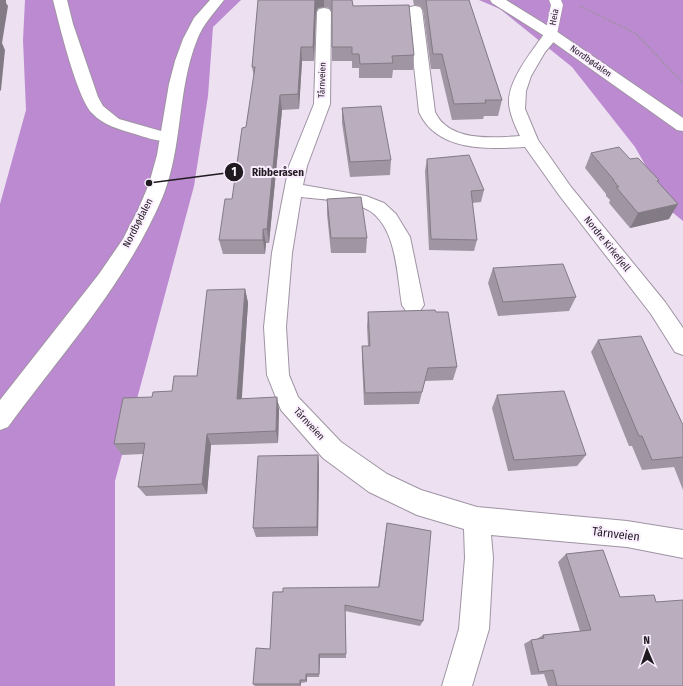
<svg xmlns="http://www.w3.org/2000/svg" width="683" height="686" font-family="'Fira Sans Condensed',sans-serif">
<rect width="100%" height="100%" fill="#ece0f1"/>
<g fill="#bc8ad0">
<path d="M 25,0 L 241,0 L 213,27 L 208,96 L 194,186 L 115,481 L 115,686 L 0,686 L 0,204 L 26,110 L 23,40 Z"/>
<path d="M 479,0 L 683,0 L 683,221 L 672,212 L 635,147 L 572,67 L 500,9 Z"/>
</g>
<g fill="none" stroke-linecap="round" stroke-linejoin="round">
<defs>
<path id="lane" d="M 549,0 L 561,0 L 563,5 L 557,34 L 555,37 L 547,37 L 545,34 L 551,5 Z"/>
<g id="street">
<path d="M 53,0 L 67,0 L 73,24 L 98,97 L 103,106 L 119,119 L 161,131 L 174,132 L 176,136 L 174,140 C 160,143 148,138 135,134 C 119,129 104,126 92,113 C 77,98 59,23 53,0 Z"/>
<path d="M 415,6 L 420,7 L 422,10 L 435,112 C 449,142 492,138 520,136 C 516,128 512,119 510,110 C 503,84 533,51 546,31 L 551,30 L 556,31 L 558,34 L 557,38 L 545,52 L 531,76 L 526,91 L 525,109 L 538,140 L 571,187 L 665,302 L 683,328 L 683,355 L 675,352 L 651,314 L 559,195 L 525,147 C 488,149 437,152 419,112 L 408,10 L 410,7 Z"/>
<path d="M 324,8 L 329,9 L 331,12 L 330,104 L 307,166 L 303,185 L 366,196 L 384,203 L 396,214 L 410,237 L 424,305 L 420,311 L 413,313 L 406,311 L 402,305 C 397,276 397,229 370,211 C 354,201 321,199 301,197 L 292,253 L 286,327 L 289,375 L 298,397 L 341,442 L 387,474 L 421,490 L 477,507 L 627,521 L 683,530 L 683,558 L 627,547 L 491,535 L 493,558 L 489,629 L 472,686 L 442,686 L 459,629 L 465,558 L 464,529 L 417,515 L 369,492 L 323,458 L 281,410 L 267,375 L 264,327 L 272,253 L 289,166 L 314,104 L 317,12 L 319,9 Z"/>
</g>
<g id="secondary">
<path d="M 210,0 L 224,0 C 214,13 203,24 197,40 C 177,90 183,146 163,196 C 127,282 63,352 8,427 L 0,430 L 0,400 L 99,274 L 123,239 L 138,210 L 149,184 L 157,155 L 169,84 L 175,61 L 183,39 L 194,18 Z"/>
<path d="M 490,0 L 506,0 L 556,31 L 683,118 L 683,131 L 677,130 L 546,37 L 492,3 Z"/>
</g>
</defs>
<use href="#lane" stroke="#9f94a3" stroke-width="1"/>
<use href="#street" stroke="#9f94a3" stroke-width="2"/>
<use href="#secondary" stroke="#9f94a3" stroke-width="2"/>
<path stroke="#9d94a0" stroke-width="1.5" stroke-dasharray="2 1.5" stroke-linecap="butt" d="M 580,6 L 635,33 L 683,83"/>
<use href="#lane" fill="#fff" fill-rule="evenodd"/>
<use href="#street" fill="#fff" fill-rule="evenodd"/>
<use href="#secondary" fill="#fff" fill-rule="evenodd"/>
</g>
<g fill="#a096a3">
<path d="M 258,0 L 352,0 L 353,6 L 414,55 L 413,70 L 393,70 L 392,78 L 359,78 L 359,68 L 352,68 L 352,61 L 332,61 L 332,12 L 329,8 L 324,7 L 318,8 L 316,12 L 314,61 L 302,61 L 299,109 L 282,110 L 269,243 L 266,243 L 265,254 L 223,254 L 219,240 L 232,199 L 246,127 L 254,77 L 252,67 Z"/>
<path d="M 413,0 L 469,0 L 502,100 L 498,116 L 484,116 L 483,119 L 452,120 L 440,69 L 431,69 L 423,10 L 420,6 L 414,5 Z"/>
<path d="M 342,108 L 391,160 L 390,175 L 350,177 L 342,123 Z"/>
<path d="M 591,153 L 630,159 L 659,180 L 658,182 L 669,219 L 630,228 L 609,203 L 610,200 L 606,196 L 606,194 L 585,168 Z"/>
<path d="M 427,159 L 484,190 L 481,202 L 472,203 L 477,240 L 474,251 L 429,250 L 425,171 Z"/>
<path d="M 327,199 L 367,238 L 366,253 L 331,253 L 327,214 Z"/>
<path d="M 493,268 L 576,297 L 569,311 L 498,316 L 488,283 Z"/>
<path d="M 245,289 L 248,303 L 241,399 L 279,409 L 278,443 L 211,445 L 207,494 L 146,496 L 138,487 L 143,454 L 122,455 L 114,444 L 172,391 L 197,376 Z"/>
<path d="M 368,312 L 436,312 L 457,367 L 453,380 L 425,381 L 419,404 L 364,405 L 362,360 L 362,346 L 368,346 L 367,326 Z"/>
<path d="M 598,340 L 683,425 L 683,490 L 674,467 L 642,470 L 632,446 L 629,446 L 591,352 Z"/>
<path d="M 497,395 L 586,455 L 577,466 L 508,471 L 492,408 Z"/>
<path d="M 318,455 L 319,466 L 318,536 L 256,537 L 253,528 Z"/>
<path d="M 387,523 L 423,621 L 420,626 L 345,611 L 346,658 L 320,658 L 319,677 L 307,677 L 307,682 L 301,683 L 301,686 L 255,686 L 253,684 L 270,649 L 273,592 L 378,587 Z"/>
<path d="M 566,554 L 620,597 L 683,686 L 548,686 L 544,674 L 531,675 L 524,644 L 531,640 L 537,639 L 543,635 L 580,631 L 558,562 Z"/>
</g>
<g fill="#827a85">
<path d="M 0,0 L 6,0 L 6,3 L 8,6 L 2,43 L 5,50 L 1,90 L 0,91 Z"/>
<path d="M 315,0 L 324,0 L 324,7 L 318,8 L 316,12 L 314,61 L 313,47 Z"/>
<path d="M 301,47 L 302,61 L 299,109 L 298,94 Z"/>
<path d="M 280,95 L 282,110 L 269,243 L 267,229 Z"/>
<path d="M 678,204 L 669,219 L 630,228 L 638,213 Z"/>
<path d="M 263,229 L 266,243 L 265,254 L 263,240 Z"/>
<path d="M 245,289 L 248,303 L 241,411 L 237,399 Z"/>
<path d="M 277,397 L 279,409 L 278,443 L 276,431 Z"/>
<path d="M 207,434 L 211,445 L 207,494 L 202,484 Z"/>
<path d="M 318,455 L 319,466 L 318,536 L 317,527 Z"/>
<path d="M 319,654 L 320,658 L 319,677 Z"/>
<path d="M 306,674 L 307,677 L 307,682 L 306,680 Z"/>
<path d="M 300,680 L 301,683 L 301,686 L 300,684 Z"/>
</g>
<g fill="#baaebe" stroke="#827a85">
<path d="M 258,0 L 315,0 L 313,47 L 301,47 L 298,94 L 280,95 L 267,229 L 263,229 L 263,240 L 219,240 L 225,199 L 232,199 L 242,128 L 246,127 L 255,67 L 252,67 Z"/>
<path d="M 332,0 L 352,0 L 353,6 L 409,5 L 414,55 L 392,56 L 393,63 L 360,64 L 359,54 L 352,54 L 352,47 L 332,47 Z"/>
<path d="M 426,0 L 469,0 L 502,100 L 485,100 L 486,103 L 454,104 L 442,54 L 433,54 Z"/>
<path d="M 381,106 L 391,160 L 350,162 L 342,108 Z"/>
<path d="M 619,147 L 630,159 L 638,158 L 659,180 L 657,181 L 678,204 L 638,213 L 616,187 L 619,187 L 613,180 L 614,180 L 591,153 Z"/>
<path d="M 469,155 L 484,190 L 471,191 L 477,240 L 431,239 L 427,159 Z"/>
<path d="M 361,197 L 367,238 L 331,238 L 327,199 Z"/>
<path d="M 563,264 L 576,297 L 503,302 L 493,268 Z"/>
<path d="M 245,289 L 237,399 L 277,397 L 276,431 L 207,434 L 202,484 L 138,487 L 145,443 L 114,444 L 123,398 L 152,397 L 153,392 L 172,391 L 174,376 L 197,376 L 207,290 Z"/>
<path d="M 435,310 L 436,312 L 448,312 L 457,367 L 428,368 L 422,392 L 365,393 L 362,346 L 370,346 L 368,312 Z"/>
<path d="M 641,336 L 683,425 L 683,457 L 652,460 L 642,436 L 639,436 L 598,340 Z"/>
<path d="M 564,391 L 586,455 L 514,460 L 497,395 Z"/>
<path d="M 318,455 L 317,527 L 253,528 L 258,456 Z"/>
<path d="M 387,523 L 431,531 L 423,621 L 345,605 L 346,654 L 319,654 L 319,674 L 306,674 L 306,680 L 300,680 L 300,684 L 253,684 L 256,648 L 270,649 L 273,592 L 283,592 L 283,588 L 379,587 Z"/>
<path d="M 603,550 L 620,597 L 654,595 L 656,602 L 683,600 L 683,686 L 557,686 L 553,670 L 539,672 L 531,640 L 544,638 L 543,635 L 591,630 L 566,554 Z"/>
</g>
<g text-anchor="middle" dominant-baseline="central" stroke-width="4" stroke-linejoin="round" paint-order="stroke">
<g font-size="9" fill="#201b21" stroke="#faeeff">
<text transform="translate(554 17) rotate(-80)">Heia</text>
<text transform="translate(591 61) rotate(35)">Nordbødalen</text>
<text transform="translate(322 80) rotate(-88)">Tårnveien</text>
</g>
<g font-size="10" fill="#201b21" stroke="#faeeff">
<text transform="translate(138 223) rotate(-63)">Nordbødalen</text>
<text transform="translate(607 244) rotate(51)">Nordre Kirkefjell</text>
<text transform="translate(309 424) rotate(47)">Tårnveien</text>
</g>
<g font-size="12" fill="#201b21" stroke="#faeeff">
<text transform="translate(616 534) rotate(7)">Tårnveien</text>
</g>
</g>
<path fill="none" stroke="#201b21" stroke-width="1.5" d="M149 183L234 172"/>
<g fill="#201b21" stroke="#faeeff" stroke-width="1.5">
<circle cx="149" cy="183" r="4"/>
<circle cx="234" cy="172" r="10"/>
</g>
<g font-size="12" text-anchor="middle" font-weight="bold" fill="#fff">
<text x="234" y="176">1</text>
</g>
<g font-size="11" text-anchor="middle" font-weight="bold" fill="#201b21" stroke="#faeeff" stroke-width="4" stroke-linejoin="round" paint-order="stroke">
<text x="278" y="176">Ribberåsen</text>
</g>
<g transform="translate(647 650) rotate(358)" stroke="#faeeff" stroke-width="3" paint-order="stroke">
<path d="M0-3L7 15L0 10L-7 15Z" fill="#201b21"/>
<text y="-6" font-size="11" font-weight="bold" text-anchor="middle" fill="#201b21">N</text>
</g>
</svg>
